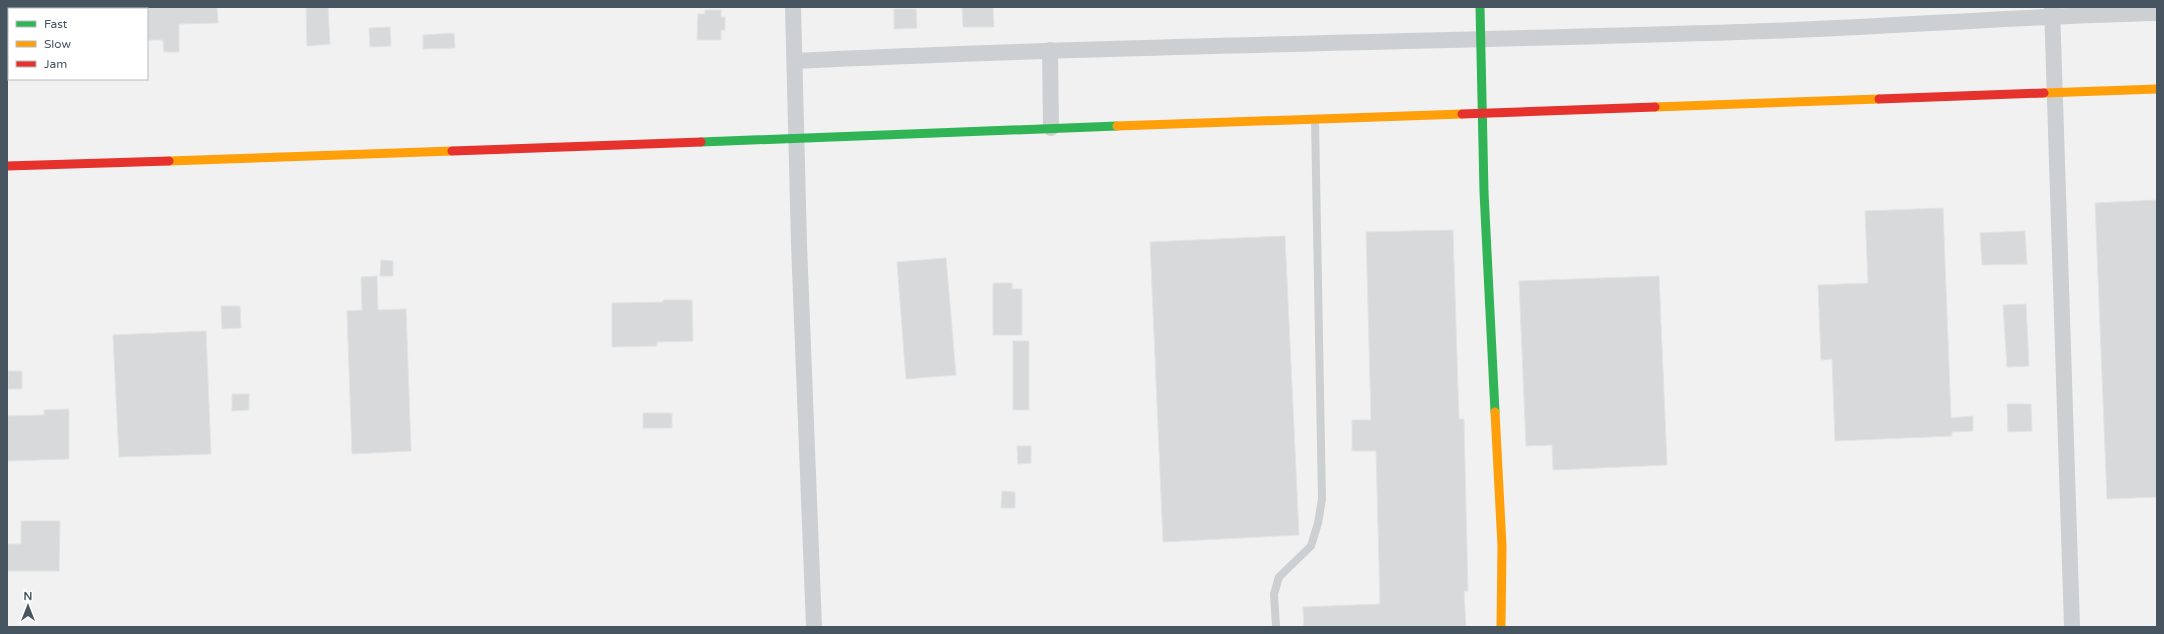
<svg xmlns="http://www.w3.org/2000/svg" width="2164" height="634" font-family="'Varela Round',sans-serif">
<rect width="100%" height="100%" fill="#f1f1f1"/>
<g fill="#d8d9db" stroke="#e2e3e4">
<path d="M 148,7 L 217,7 L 218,23 L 179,24 L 179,52 L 164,52 L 163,40 L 148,40 Z"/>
<path d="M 306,7 L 328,7 L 330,44 L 307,46 Z"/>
<path d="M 962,7 L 993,7 L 994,27 L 963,27 Z"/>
<path d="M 894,9 L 916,9 L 917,28 L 894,29 Z"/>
<path d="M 705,10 L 721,10 L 721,17 L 725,17 L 725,30 L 721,30 L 721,40 L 697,40 L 698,14 L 705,14 Z"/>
<path d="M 390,27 L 391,46 L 370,47 L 369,28 Z"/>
<path d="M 454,33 L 455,48 L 423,49 L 423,35 Z"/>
<path d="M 2157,200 L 2157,497 L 2107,499 L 2095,203 Z"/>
<path d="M 1943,208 L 1951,418 L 1973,416 L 1973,431 L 1952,432 L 1952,436 L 1835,441 L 1832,359 L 1821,360 L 1818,285 L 1868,283 L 1865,211 Z"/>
<path d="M 1453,230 L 1459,419 L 1464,419 L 1468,591 L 1464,591 L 1466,627 L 1304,627 L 1303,607 L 1380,604 L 1376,451 L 1352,451 L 1352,420 L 1371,420 L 1366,232 Z"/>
<path d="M 2025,231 L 2027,264 L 1982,265 L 1980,233 Z"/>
<path d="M 1285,236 L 1299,535 L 1163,542 L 1150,242 Z"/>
<path d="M 946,258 L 956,375 L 906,379 L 897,262 Z"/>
<path d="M 381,260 L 393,261 L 393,276 L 380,276 Z"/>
<path d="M 377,276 L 378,310 L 406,309 L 411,451 L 352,454 L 347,311 L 362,310 L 361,277 Z"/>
<path d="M 1659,276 L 1667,465 L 1553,470 L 1552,445 L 1526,446 L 1519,281 Z"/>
<path d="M 993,283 L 1012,283 L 1012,289 L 1022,289 L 1022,335 L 993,335 Z"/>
<path d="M 663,300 L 692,300 L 693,341 L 657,342 L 657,346 L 612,347 L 612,303 L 663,302 Z"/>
<path d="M 2026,304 L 2029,366 L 2007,367 L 2003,305 Z"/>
<path d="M 221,306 L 240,306 L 241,328 L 222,329 Z"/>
<path d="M 206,331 L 211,454 L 119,457 L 113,335 Z"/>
<rect x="1013" y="341" width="16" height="69"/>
<rect x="8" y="371" width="14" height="18"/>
<path d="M 232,394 L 249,394 L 249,410 L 232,411 Z"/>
<path d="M 2007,404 L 2031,404 L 2032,431 L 2008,432 Z"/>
<path d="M 69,409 L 69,459 L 7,461 L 7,416 L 44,415 L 44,410 Z"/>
<rect x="643" y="413" width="29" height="15"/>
<path d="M 1017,446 L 1031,446 L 1031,463 L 1018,464 Z"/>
<path d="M 1002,491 L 1015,492 L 1015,508 L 1001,508 Z"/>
<path d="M 21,521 L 60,521 L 59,571 L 7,571 L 7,544 L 21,544 Z"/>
</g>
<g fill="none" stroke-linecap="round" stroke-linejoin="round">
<path stroke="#ccd0d2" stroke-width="8" d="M 1276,627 L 1274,594 L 1279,577 L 1311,546 L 1318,523 L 1322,499 L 1315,120"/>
<g stroke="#ccd0d2" stroke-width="16">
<path d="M 793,7 L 799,244 L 814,627"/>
<path d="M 2052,7 L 2072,627"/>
<path d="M 1050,50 L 1051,128"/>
<path d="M 795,61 C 1110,46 1425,42 1740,32 C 1879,28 2018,16 2157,13"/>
</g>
<g stroke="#30b455" stroke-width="9">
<path d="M 1480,7 L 1484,192 L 1495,412"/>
<path d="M 701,142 L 1117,126"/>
</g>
<g stroke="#ff9f0a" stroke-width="9">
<path d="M 2044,93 L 2157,89"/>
<path d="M 1655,107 L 1879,99"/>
<path d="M 1117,126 L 1462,114"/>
<path d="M 169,161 L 452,151"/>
<path d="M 1495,412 L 1502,546 L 1501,627"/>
</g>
<g stroke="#e5322d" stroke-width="9">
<path d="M 1879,99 L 2044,93"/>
<path d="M 1462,114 L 1655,107"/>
<path d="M 452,151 L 701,142"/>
<path d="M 7,166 L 169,161"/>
</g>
</g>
<rect width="2164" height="634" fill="none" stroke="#46555f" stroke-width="16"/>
<rect x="8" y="8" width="140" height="72" fill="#ffffff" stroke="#b5bbbf"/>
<rect x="16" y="21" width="20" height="6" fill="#30b455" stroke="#b5bbbf"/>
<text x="44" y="28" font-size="12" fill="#46555f">Fast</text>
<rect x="16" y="41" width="20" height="6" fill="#ff9f0a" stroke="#b5bbbf"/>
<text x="44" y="48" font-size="12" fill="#46555f">Slow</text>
<rect x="16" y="61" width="20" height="6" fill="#e5322d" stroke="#b5bbbf"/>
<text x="44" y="68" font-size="12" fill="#46555f">Jam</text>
<g transform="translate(28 606)" stroke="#ffffff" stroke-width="3" paint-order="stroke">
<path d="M0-3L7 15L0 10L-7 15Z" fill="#46555f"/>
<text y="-6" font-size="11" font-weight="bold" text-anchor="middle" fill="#46555f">N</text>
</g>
</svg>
